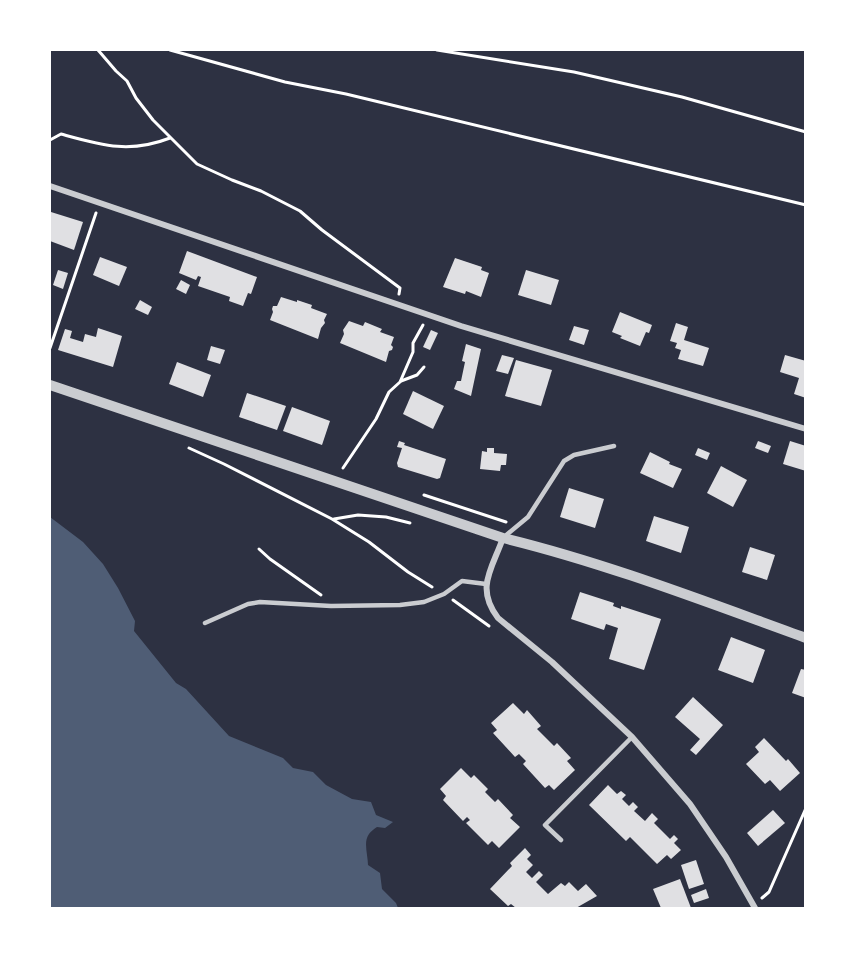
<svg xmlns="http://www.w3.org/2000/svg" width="855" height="958" font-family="Rubik,sans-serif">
<rect width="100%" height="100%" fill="#2d3142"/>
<path fill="#4f5d75" d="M 50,517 L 83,542 L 103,564 L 118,588 L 135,621 L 134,631 L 176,683 L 186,689 L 229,736 L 283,758 L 293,768 L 313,772 L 326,785 L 352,799 L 371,802 L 376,815 L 393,822 L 385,828 L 377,827 C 374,829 371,831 369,834 C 363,842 368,855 368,865 L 380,873 L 382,889 L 396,903 L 398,908 L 50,908 Z"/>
<g fill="#e0e0e3">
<path d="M 51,212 L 83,222 L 74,250 L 50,241 Z"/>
<path d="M 187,251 L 257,277 L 251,294 L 248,293 L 243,306 L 229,301 L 230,297 L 198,286 L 201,277 L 198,276 L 196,280 L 179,273 Z"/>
<path d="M 100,257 L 127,267 L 119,286 L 93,275 Z"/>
<path d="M 455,258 L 482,267 L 481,270 L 489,273 L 481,297 L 466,291 L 465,294 L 443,287 Z"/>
<path d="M 58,270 L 68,273 L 63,289 L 53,285 Z"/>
<path d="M 526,270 L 559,280 L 551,305 L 518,295 Z"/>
<path d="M 181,280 L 190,285 L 186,294 L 176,289 Z"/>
<path d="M 281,297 L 297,302 L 297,300 L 312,305 L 311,308 L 327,314 L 324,320 L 325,323 L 321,328 L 318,339 L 270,320 L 273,312 L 272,309 L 273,306 L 277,306 Z"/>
<path d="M 140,300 L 152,307 L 148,315 L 135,309 Z"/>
<path d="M 620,312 L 652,325 L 649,333 L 646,332 L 640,346 L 620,338 L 622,336 L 612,332 Z"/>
<path d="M 349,321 L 363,326 L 365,322 L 382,329 L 380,332 L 394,337 L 391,345 L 393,347 L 392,350 L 389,351 L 386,362 L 340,343 L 344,334 L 343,330 Z"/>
<path d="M 676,323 L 688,327 L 684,340 L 709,348 L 703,366 L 678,359 L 681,350 L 675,348 L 677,343 L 670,341 Z"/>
<path d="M 574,326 L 589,330 L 584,345 L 569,340 Z"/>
<path d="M 98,328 L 122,336 L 113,367 L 58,350 L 65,329 L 72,331 L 70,338 L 83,342 L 85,334 L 96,337 Z"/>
<path d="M 431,330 L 438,333 L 430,350 L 423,347 Z"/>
<path d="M 466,344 L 481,349 L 471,396 L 454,389 L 457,381 L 461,381 L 465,362 L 462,361 Z"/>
<path d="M 211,346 L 225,350 L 220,364 L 207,360 Z"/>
<path d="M 502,355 L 514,358 L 508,374 L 496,371 Z"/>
<path d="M 785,355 L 806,361 L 806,398 L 794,394 L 799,378 L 780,372 Z"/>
<path d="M 516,360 L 552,370 L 541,406 L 505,396 Z"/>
<path d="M 177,362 L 211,375 L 203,397 L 169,384 Z"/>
<path d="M 413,391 L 444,406 L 433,429 L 403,414 Z"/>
<path d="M 247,393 L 286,406 L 277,430 L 239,417 Z"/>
<path d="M 292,407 L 330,421 L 322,445 L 283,431 Z"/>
<path d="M 399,441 L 405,443 L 404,445 L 446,459 L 440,478 L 437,479 L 398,467 L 397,463 L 402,448 L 397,447 Z"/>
<path d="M 758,441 L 771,446 L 768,453 L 755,448 Z"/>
<path d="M 790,441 L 806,446 L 806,471 L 783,464 Z"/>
<path d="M 487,448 L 494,448 L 494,453 L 507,454 L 506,465 L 501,465 L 500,471 L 480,469 L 482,451 L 487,452 Z"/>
<path d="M 698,448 L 710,453 L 707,460 L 695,455 Z"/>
<path d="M 650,452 L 670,462 L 669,464 L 682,469 L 673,488 L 640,473 Z"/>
<path d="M 721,466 L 747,480 L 733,507 L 707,493 Z"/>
<path d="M 569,488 L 604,499 L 595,528 L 560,517 Z"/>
<path d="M 654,516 L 689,527 L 681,553 L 646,541 Z"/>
<path d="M 750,547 L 775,555 L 767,580 L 742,572 Z"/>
<path d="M 580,592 L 614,603 L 613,606 L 621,609 L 621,606 L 661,619 L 644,670 L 609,659 L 618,628 L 606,624 L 604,630 L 571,619 Z"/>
<path d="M 731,637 L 765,650 L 753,683 L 718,670 Z"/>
<path d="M 801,669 L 806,670 L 806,698 L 792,693 Z"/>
<path d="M 693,697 L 723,725 L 696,755 L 690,750 L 700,739 L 675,717 Z"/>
<path d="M 513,703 L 524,714 L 527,710 L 541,726 L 537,729 L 554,746 L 557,743 L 571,758 L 567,761 L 575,770 L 554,790 L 549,785 L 545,788 L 523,764 L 526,761 L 519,754 L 515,757 L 493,733 L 497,730 L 491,723 Z"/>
<path d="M 764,738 L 786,761 L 788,759 L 800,773 L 780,791 L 770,780 L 765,784 L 746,764 L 759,752 L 755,747 Z"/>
<path d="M 461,768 L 471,778 L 474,775 L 488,789 L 485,792 L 495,802 L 498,799 L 513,815 L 510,818 L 520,827 L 499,848 L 492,841 L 488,845 L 466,823 L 470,820 L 467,817 L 463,821 L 443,800 L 446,796 L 440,789 Z"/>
<path d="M 608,785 L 617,794 L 621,791 L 626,795 L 622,799 L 629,806 L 633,802 L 638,807 L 634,811 L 645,821 L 652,813 L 658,819 L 654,823 L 670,839 L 674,835 L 678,839 L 674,843 L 681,850 L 671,859 L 667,855 L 657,864 L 630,837 L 626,841 L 589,805 Z"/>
<path d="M 773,810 L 785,823 L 758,846 L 747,833 Z"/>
<path d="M 525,848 L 531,855 L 527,859 L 533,865 L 526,872 L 532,878 L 539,871 L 543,875 L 536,882 L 548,894 L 561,883 L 565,886 L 569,882 L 578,891 L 586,884 L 597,896 L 576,908 L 516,908 L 511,904 L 508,906 L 490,889 L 512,866 L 510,863 Z"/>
<path d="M 696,860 L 704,884 L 689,889 L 681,865 Z"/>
<path d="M 680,879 L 691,908 L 661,908 L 653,889 Z"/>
<path d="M 706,889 L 709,898 L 694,903 L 691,895 Z"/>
</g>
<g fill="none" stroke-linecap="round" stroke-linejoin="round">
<g stroke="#fff" stroke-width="3">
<path d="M 98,50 L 116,71 L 127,81 L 136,98 L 153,120 L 197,164 L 232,180 L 261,191 L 300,211 L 322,230 L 400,288 L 399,294"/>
<path d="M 170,50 L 285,82 L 346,94 L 806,205"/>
<path d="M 437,50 L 574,72 L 682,97 L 806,132"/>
<path d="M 50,140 L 61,134 C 101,145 129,154 170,138"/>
<path d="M 50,348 L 96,213"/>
<path d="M 401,381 L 417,375 L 424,367"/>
<path d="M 189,448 L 224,464 L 332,519 L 369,542 L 408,572 L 432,587"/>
<path d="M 343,468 L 376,419 L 389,392 L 400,382 L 413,352 L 413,343 L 423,325"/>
<path d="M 424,495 L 506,522"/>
<path d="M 334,519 L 358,515 L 386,517 L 410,523"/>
<path d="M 259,549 L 270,559 L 321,595"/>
<path d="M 453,600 L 489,626"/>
<path d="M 762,898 L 769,892 L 806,808"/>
</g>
<g stroke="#caccd0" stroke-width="4.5">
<path d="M 504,537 L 528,517 L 564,461 L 574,455 L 614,446"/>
<path d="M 205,623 L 248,604 L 260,602 L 331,606 L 400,605 L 424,602 L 444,594 L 462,581 L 486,584"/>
<path d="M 561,840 L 545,825 L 632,737"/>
</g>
<g stroke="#caccd0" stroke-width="6">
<path d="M 50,186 L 461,326 L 806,429"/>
<path d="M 503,538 C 492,569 475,588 498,618 L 552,662 L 632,737 L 690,804 L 726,857 L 755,908"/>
</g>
<path stroke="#caccd0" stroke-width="10" d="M 50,385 L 503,538 C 606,563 706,602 806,638"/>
</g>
<rect width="855" height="958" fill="none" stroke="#ffffff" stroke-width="102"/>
</svg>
